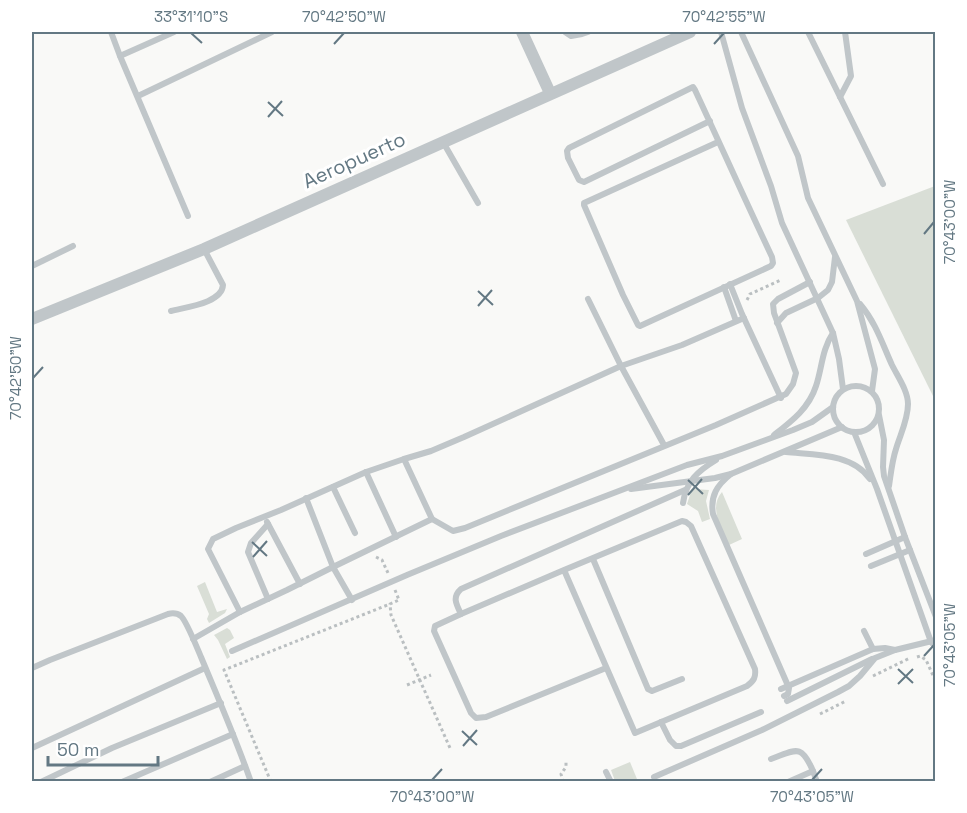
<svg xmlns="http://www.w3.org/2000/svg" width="967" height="813" font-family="'Space Grotesk',sans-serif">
<rect width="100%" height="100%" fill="#f9f9f7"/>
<g fill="#d9ded6">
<path d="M 935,186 L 935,400 L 846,220 Z"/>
<path d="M 694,489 L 709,490 L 706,501 L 710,519 L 702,522 L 698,511 L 687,504 L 691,492 Z"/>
<path d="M 722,492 L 742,539 L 729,545 C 722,528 708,508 722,492 Z"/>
<path d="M 205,582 L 217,612 L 227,609 L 225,613 L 209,623 L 207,619 L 209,614 L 197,586 Z"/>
<path d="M 227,628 L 230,630 L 234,638 L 225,644 L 230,657 L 227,659 L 218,640 L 214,635 Z"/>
<path d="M 630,762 L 637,779 L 631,781 L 615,781 L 611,770 Z"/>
</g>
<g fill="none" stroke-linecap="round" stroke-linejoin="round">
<g stroke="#babfc1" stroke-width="3" stroke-dasharray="3 3" stroke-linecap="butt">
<path d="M 747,300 L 750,294 L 781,280"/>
<path d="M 376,557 L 382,560 L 388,573"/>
<path d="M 395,590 L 399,600 L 390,604 L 391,615 L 450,748"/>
<path d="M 917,657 L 920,656 L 926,660 L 936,682"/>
<path d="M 873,676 L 910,658"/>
<path d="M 820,714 L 846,701"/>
<path d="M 271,782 L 224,670 L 390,604"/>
<path d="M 563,782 L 561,774 L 566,767 L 566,761"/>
</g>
<g stroke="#c0c6c9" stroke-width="6">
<path d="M 111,32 L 120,56 L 174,32"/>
<path d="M 565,32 L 571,36 L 582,34 L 588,32"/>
<path d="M 721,32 L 742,108 L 771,186 L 782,223 L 833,333 L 839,359 L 843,389"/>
<path d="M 741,32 L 798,156 L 808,198 L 857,301 L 875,369 L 872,391"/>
<path d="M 808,32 L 883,184"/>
<path d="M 120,56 L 188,216"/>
<path d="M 138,96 L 272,32"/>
<path d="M 840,97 L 851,76 L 845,32"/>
<path d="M 710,121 L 584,182 L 579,180 L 568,158 L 567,151 L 569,148 L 693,87 L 695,90 C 721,146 746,202 772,257 L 773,263 L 771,266 L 640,326 L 638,325 L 623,295 L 584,205 L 584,203 L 718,142"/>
<path d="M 443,142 L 478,203"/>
<path d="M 32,266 L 73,246"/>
<path d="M 730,284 L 742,314 L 781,398"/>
<path d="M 724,287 L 736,321"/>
<path d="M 588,299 L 621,366 L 664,445"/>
<path d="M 860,304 C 876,323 882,343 892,365 C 898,377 908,391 908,404 C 908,420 900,435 896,449 C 892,461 891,473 889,486"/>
<path d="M 171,311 C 186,307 222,303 223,285 L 204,249"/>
<path d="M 777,323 L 786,313 L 818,298 L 828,290 L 832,282 L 835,257"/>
<circle cx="856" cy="409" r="23"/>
<path d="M 879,415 L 884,440 L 883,467 L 884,476 L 905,537 L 936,617"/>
<path d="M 854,432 L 877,489 L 931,642 L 936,647"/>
<path d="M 774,435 C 792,421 809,408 816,386 C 822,368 822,349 833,333"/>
<path d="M 786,452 C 814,455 852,453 870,479"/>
<path d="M 366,472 L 396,537"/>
<path d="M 731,474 C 717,485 710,496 713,514 L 789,688 L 788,694 L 784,696"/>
<path d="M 333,487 L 355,533"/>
<path d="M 631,489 L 715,478 L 731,474 L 842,427"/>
<path d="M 306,498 L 333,567 L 432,519 L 404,459 L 431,451 L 464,437 L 621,366 L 682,345 L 744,318"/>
<path d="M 683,503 C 686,481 698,471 716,460"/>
<path d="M 432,519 L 453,531 L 465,528 L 716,425 L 786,394 L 793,384 L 796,373 L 774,313 L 773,304 L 778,299 L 810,282"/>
<path d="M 267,522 L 300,584"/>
<path d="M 268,524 L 251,543 L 248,552 L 268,599"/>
<path d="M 866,554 L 905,537"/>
<path d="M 593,559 L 648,689 L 652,691 L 682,679"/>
<path d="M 871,566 L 910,550"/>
<path d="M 564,570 L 682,521 L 686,522 L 691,526 L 755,669 C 756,677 754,681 747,686 L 635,733 L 564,570 L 461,614 L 435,626 L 434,631 L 471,713 L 476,718 L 486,717 L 606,668"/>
<path d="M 240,612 L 208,549 L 213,539 L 236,528 L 281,510 L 366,472 L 404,459"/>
<path d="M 461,614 C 456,604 452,597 461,589 L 685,490"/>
<path d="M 864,631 L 873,649"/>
<path d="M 193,639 L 240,612 L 287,590 L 333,567 L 352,600"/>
<path d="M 232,651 L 407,575 L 501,536 L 687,465 L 722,456 L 793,430 L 812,422 L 833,407"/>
<path d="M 32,668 L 50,660 L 168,614 C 172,613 177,613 181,616 C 187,622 197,648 201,657 C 218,698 236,739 251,782"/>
<path d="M 781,689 L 873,649 L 885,648 L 895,650"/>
<path d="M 787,701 L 872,659"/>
<path d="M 661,722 L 670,740 L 676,746 L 681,746 L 761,712"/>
<path d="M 32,748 L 205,668"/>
<path d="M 771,759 C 796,750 801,743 813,771"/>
<path d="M 606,772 L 611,782"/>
<path d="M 654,777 L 762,730 L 838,692 L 849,686 L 860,676 L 875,658 L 895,650 L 936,640"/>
<path d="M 41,782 L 112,748 L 221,703"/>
<path d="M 122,782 L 233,734"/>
<path d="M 210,782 L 245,766"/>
<path d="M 788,782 L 813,771 L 817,782"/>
</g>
<g stroke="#c0c6c9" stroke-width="12">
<path d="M 522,32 L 550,93"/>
<path d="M 32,319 L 204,249 L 690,32"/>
</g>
<path stroke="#babfc1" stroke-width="3" stroke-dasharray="3 3" stroke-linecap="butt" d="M 407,685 L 431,675"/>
</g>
<path fill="none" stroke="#637883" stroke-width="2" d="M 191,33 L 202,43M 334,44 L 344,33M 714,44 L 724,33M 268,102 L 283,116M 268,117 L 282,101M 924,234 L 934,222M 478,291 L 493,305M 478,306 L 492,290M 33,378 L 43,367M 688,480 L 703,494M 688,495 L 702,479M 252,542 L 267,556M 253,557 L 267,541M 924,656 L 934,645M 898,669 L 913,683M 898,684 L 913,669M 462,731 L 477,745M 463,746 L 477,730M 432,780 L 442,769M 812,780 L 822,769"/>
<g text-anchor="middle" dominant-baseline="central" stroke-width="6" stroke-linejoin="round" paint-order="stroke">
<g font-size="20" fill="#637883" stroke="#fff">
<text transform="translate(354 160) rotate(-24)">Aeropuerto</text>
</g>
</g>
<rect width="967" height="813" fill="none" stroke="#ffffff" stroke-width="66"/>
<path d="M48 756v9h110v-9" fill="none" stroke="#637883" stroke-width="3"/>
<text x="57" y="756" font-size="18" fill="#637883" stroke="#ffffff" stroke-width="4.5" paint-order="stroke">50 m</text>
<rect x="33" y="33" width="901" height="747" fill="none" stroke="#637883" stroke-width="2"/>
<g font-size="15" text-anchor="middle" fill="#637883">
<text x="191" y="22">33°31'10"S</text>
<text x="344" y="22">70°42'50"W</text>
<text x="724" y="22">70°42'55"W</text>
<text transform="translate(950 222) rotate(-90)" y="5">70°43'00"W</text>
<text transform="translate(16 378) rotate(-90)" y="5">70°42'50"W</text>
<text transform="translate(950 645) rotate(-90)" y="5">70°43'05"W</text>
<text x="432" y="802">70°43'00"W</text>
<text x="812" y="802">70°43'05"W</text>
</g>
</svg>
